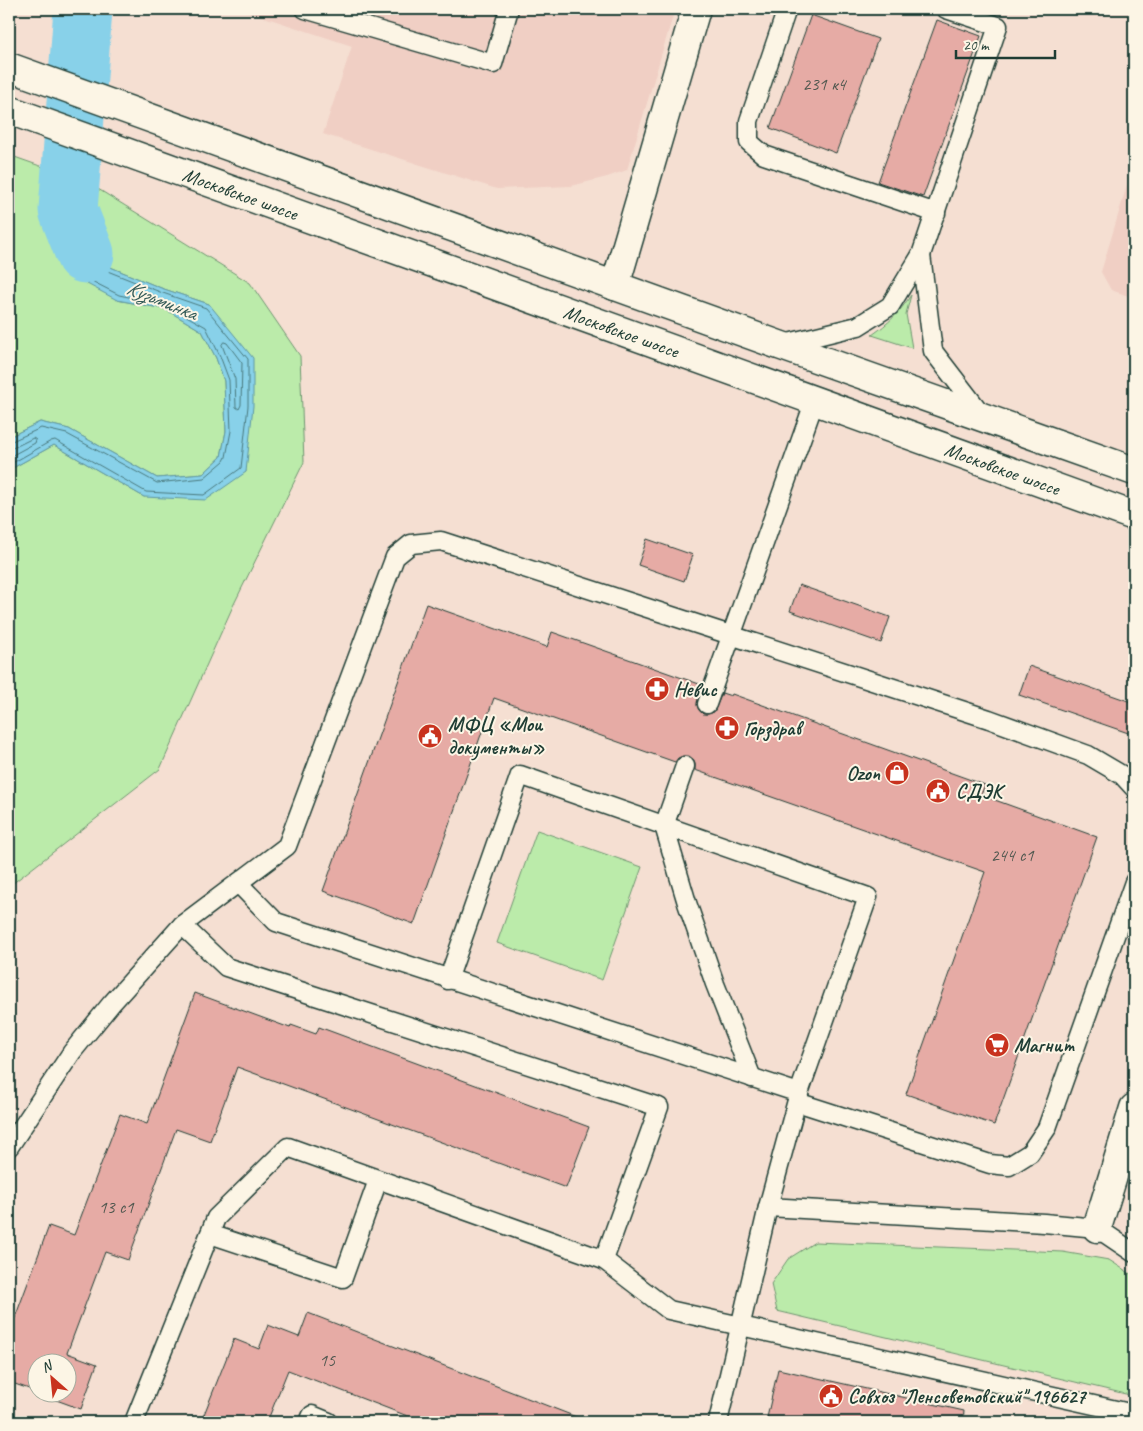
<svg xmlns="http://www.w3.org/2000/svg" width="1143" height="1431" font-family="Caveat,sans-serif">
<rect width="100%" height="100%" fill="#f5dfd2"/>
<filter id="ink" filterUnits="userSpaceOnUse"><feTurbulence type="fractalNoise" baseFrequency=".02" numOctaves="2"/><feDisplacementMap in="SourceGraphic" scale="10" xChannelSelector="R" yChannelSelector="G"/><feConvolveMatrix kernelMatrix="1 2 1 2 8 2 1 2 1" color-interpolation-filters="sRGB"/></filter>
<g filter="url(#ink)">
<g fill="#f0cfc4">
<path d="M 240,9 L 675,9 L 627,170 L 607,177 L 571,186 L 497,189 L 323,134 L 352,46 Z"/>
<path d="M 1134,162 L 1134,298 L 1111,290 L 1101,272 Z"/>
</g>
<g fill="#bbebaa" stroke="#6d946f">
<path d="M 9,155 L 57,172 L 55,213 L 117,300 L 165,309 L 202,331 L 216,358 L 224,381 L 226,431 L 221,457 L 203,474 L 157,478 L 69,429 L 40,422 L 9,437 Z"/>
<path d="M 90,184 L 250,283 L 300,356 L 304,462 L 233,606 L 160,769 L 12,884 L 9,904 L 9,584 L 12,583 L 9,577 L 9,470 L 54,445 L 144,497 L 246,472 L 209,304 L 161,288 L 103,264 L 82,213 Z"/>
<path d="M 911,295 L 906,314 L 912,348 L 872,335 C 889,323 899,313 911,295 Z"/>
<path d="M 537,830 L 642,867 L 602,980 L 497,943 Z"/>
<path d="M 815,1242 L 1063,1252 L 1109,1260 L 1134,1276 L 1134,1396 L 777,1311 L 771,1284 L 788,1259 Z"/>
</g>
<path fill="#88d1e9" stroke="#5e96a1" d="M 57,172 L 90,184 L 82,213 L 103,264 L 161,288 L 209,304 L 253,358 L 253,406 L 246,472 L 206,500 L 144,497 L 54,445 L 9,470 L 9,437 L 40,422 L 69,429 L 157,478 L 203,474 L 221,457 L 226,431 L 224,381 L 216,358 L 202,331 L 165,309 L 117,300 L 74,277 L 55,213 Z"/>
<g fill="none" stroke-linecap="round" stroke-linejoin="round">
<g stroke="#49787c" stroke-width="1">
<path d="M 68,189 L 75,190 L 76,193 L 71,212 L 69,214 L 66,211 Z"/>
<path d="M 73,227 L 76,228 L 93,270 L 92,273 L 83,269 L 71,229 Z"/>
<path d="M 224,342 L 227,343 L 242,363 L 241,405 L 239,409 L 236,407 L 235,379 L 222,345 Z"/>
<path d="M 9,441 L 12,441 L 41,428 L 67,434 L 157,483 L 204,478 L 224,461 L 226,457 L 231,431 L 229,380 L 220,356 L 206,327 L 167,305 L 119,295 L 78,274 L 60,212 L 61,182 L 64,180 L 84,188 L 77,214 L 100,268 L 160,292 L 206,308 L 248,359 L 248,406 L 241,468 L 204,495 L 146,492 L 55,440 L 51,441 L 9,465"/>
<path d="M 9,448 L 15,447 L 33,438 L 36,440 L 35,443 L 9,457"/>
</g>
<path stroke="#88d1e9" stroke-width="59" d="M 83,9 L 68,210 L 85,254"/>
</g>
<g fill="#e6aba5" stroke="#1f3d34">
<path d="M 811,15 L 878,39 L 836,153 L 770,128 Z"/>
<path d="M 937,20 L 981,36 L 923,197 L 878,182 Z"/>
<path d="M 647,539 L 693,555 L 684,581 L 638,565 Z"/>
<path d="M 799,585 L 890,617 L 881,643 L 790,611 Z"/>
<path d="M 426,604 L 547,647 L 552,632 L 702,685 L 697,705 L 699,710 L 703,714 L 708,714 L 714,712 L 722,693 L 731,696 L 732,694 L 985,785 L 981,795 L 1097,837 L 994,1125 L 906,1094 L 985,872 L 695,770 L 695,764 L 693,759 L 689,756 L 683,756 L 678,758 L 675,762 L 494,698 L 414,924 L 323,891 Z"/>
<path d="M 1029,666 L 1134,703 L 1134,735 L 1019,695 Z"/>
<path d="M 195,993 L 290,1028 L 291,1025 L 316,1034 L 319,1027 L 589,1127 L 566,1188 L 237,1067 L 210,1141 L 176,1129 L 128,1260 L 105,1252 L 67,1353 L 97,1364 L 81,1409 L 40,1394 L 68,1394 L 68,1364 L 38,1364 L 38,1392 L 9,1382 L 9,1334 L 49,1226 L 74,1235 L 120,1114 L 147,1124 Z"/>
<path d="M 308,1313 L 584,1420 L 584,1422 L 423,1422 L 288,1370 L 267,1422 L 201,1422 L 234,1339 L 259,1349 L 268,1325 L 299,1337 Z"/>
<path d="M 778,1369 L 964,1411 L 963,1422 L 766,1422 Z"/>
</g>
<g fill="none" stroke-linecap="round" stroke-linejoin="round">
<defs>
<g id="service">
<path d="M 305,9 L 493,64 L 509,9"/>
<path d="M 787,9 L 749,121 L 749,142 L 764,155 L 936,213"/>
<path d="M 921,255 L 933,351 L 983,416"/>
<path d="M 780,345 L 858,326 L 890,306 L 921,255 L 998,26 L 946,9"/>
<path d="M 707,704 L 815,400"/>
<path d="M 685,766 L 664,826 L 687,903 L 715,984 L 752,1078"/>
<path d="M 238,883 L 276,922 L 799,1093"/>
<path d="M 182,925 L 226,967 L 659,1107 L 604,1260 L 669,1310 L 1134,1414"/>
<path d="M 448,980 L 520,775 L 868,897 L 799,1093 L 768,1207 L 718,1422"/>
<path d="M 797,1102 L 990,1164 L 1009,1166 L 1030,1153 L 1047,1128 L 1134,882"/>
<path d="M 9,1147 L 72,1052 L 111,1004 L 182,925 L 287,846 L 395,557 L 411,544 L 441,541 L 989,719 L 1088,755 L 1122,775 L 1134,788"/>
<path d="M 768,1207 L 1044,1223 L 1097,1228 L 1134,1253"/>
<path d="M 210,1234 L 343,1278 L 378,1180"/>
<path d="M 134,1422 L 216,1218 L 288,1147 L 604,1260"/>
<path d="M 309,1422 L 312,1415 L 329,1422"/>
</g>
<g id="minor">
<path d="M 615,286 L 696,9"/>
<path d="M 1097,1228 L 1134,1108"/>
</g>
<g id="trunk">
<path d="M 9,67 L 779,345 L 1134,471"/>
<path id="s1" d="M 9,110 L 1134,516"/>
</g>
</defs>
<use href="#service" stroke="#1f3d34" stroke-width="21"/>
<use href="#minor" stroke="#1f3d34" stroke-width="31"/>
<use href="#trunk" stroke="#1f3d34" stroke-width="31"/>
<use href="#service" stroke="#fcf5e5" stroke-width="18"/>
<use href="#minor" stroke="#fcf5e5" stroke-width="28"/>
<use href="#trunk" stroke="#fcf5e5" stroke-width="28"/>
</g>
</g>
<defs>
<symbol id="pharmacy-disc" viewBox="-11 -11 22 22"><circle r="9.5" fill="#c8321e" stroke="#fcf5e5"/><path d="M-2-6h4v4h4v4h-4v4h-4v-4h-4v-4h4Z" fill="#fff"/></symbol>
<symbol id="civic-disc" viewBox="-11 -11 22 22"><circle r="9.5" fill="#c8321e" stroke="#fcf5e5"/><path d="M-.6-6.5H3V-4.5H.6V-3L4-1V1h2V6H-6V1h2V-1L-.6-3ZM-1.2 2.5V6h2.4V2.5Z" fill="#fff"/></symbol>
<symbol id="shop-disc" viewBox="-11 -11 22 22"><circle r="9.5" fill="#c8321e" stroke="#fcf5e5"/><path d="M-5-2.5h2.3a2.7 3.5 0 0 1 5.4 0H5L5.5 6h-11ZM-1.5-2.5h3a1.5 2.3 0 0 0-3 0Z" fill="#fff"/></symbol>
<symbol id="supermarket-disc" viewBox="-11 -11 22 22"><circle r="9.5" fill="#c8321e" stroke="#fcf5e5"/><path d="M-6-5.5h2.5l.6 2H6L4.5 2H-2.5L-4.4-4H-6ZM-1.5 3.2a1.3 1.3 0 1 0 .1 0ZM3 3.2a1.3 1.3 0 1 0 .1 0Z" fill="#fff"/></symbol>
</defs>
<g fill-rule="evenodd">
<use href="#pharmacy-disc" x="643" y="675" width="28" height="28"/>
<use href="#pharmacy-disc" x="713" y="714" width="28" height="28"/>
<use href="#civic-disc" x="416" y="722" width="28" height="28"/>
<use href="#shop-disc" x="883" y="759" width="28" height="28"/>
<use href="#civic-disc" x="924" y="777" width="28" height="28"/>
<use href="#supermarket-disc" x="983" y="1031" width="28" height="28"/>
<use href="#civic-disc" x="817" y="1382" width="28" height="28"/>
</g>
<g text-anchor="middle" dominant-baseline="central" stroke-width="4" stroke-linejoin="round" paint-order="stroke">
<g font-size="18" fill="#515850">
<text x="824" y="84">231 к4</text>
<text x="1012" y="855">244 с1</text>
<text x="116" y="1207">13 с1</text>
<text x="327" y="1360">15</text>
</g>
<g font-size="20" fill="#1f3d34" stroke="#fcf5e5">
<text stroke="none"><textPath href="#s1" startOffset="246">Московское шоссе</textPath></text>
<text stroke="none"><textPath href="#s1" startOffset="651">Московское шоссе</textPath></text>
<text stroke="none"><textPath href="#s1" startOffset="1056">Московское шоссе</textPath></text>
</g>
<g font-size="20" font-weight="bold" fill="#1f3d34" stroke="#fcf5e5" text-anchor="start">
<text x="674" y="689">Невис</text>
<text x="448" y="724">МФЦ «Мои<tspan x="448" dy="23">документы»</tspan></text>
<text x="744" y="728">Горздрав</text>
<text x="880" y="773" text-anchor="end">Ozon</text>
<text x="956" y="791">СДЭК</text>
<text x="1014" y="1045">Магнит</text>
<text x="848" y="1396">Совхоз "Ленсоветовский" 196627</text>
</g>
<g font-size="21" font-style="italic" fill="#345b58" stroke="#fcf5e5">
<text transform="translate(162 300) rotate(22)">Кузьминка</text>
</g>
</g>
<rect width="1143" height="1431" fill="none" stroke="#fcf5e5" stroke-width="30"/>
<rect x="15" y="15" width="1113" height="1401" fill="none" stroke="#1f3d34" stroke-width="2" filter="url(#ink)"/>
<g transform="translate(52 1378) rotate(333)"><circle r="24" fill="#fcf5e5" stroke="#a4ab9e"/>
<path d="M0-4L9 19L0 12L-9 19Z" fill="#c8321e"/>
<text y="-8" font-size="14" font-weight="bold" text-anchor="middle" fill="#1f3d34">N</text>
</g>
<path d="M956 50v8h99v-8" fill="none" stroke="#1f3d34" stroke-width="2.5"/>
<text x="963" y="50" font-size="15" fill="#1f3d34" stroke="#fcf5e5" stroke-width="4" paint-order="stroke">20 m</text>
</svg>
